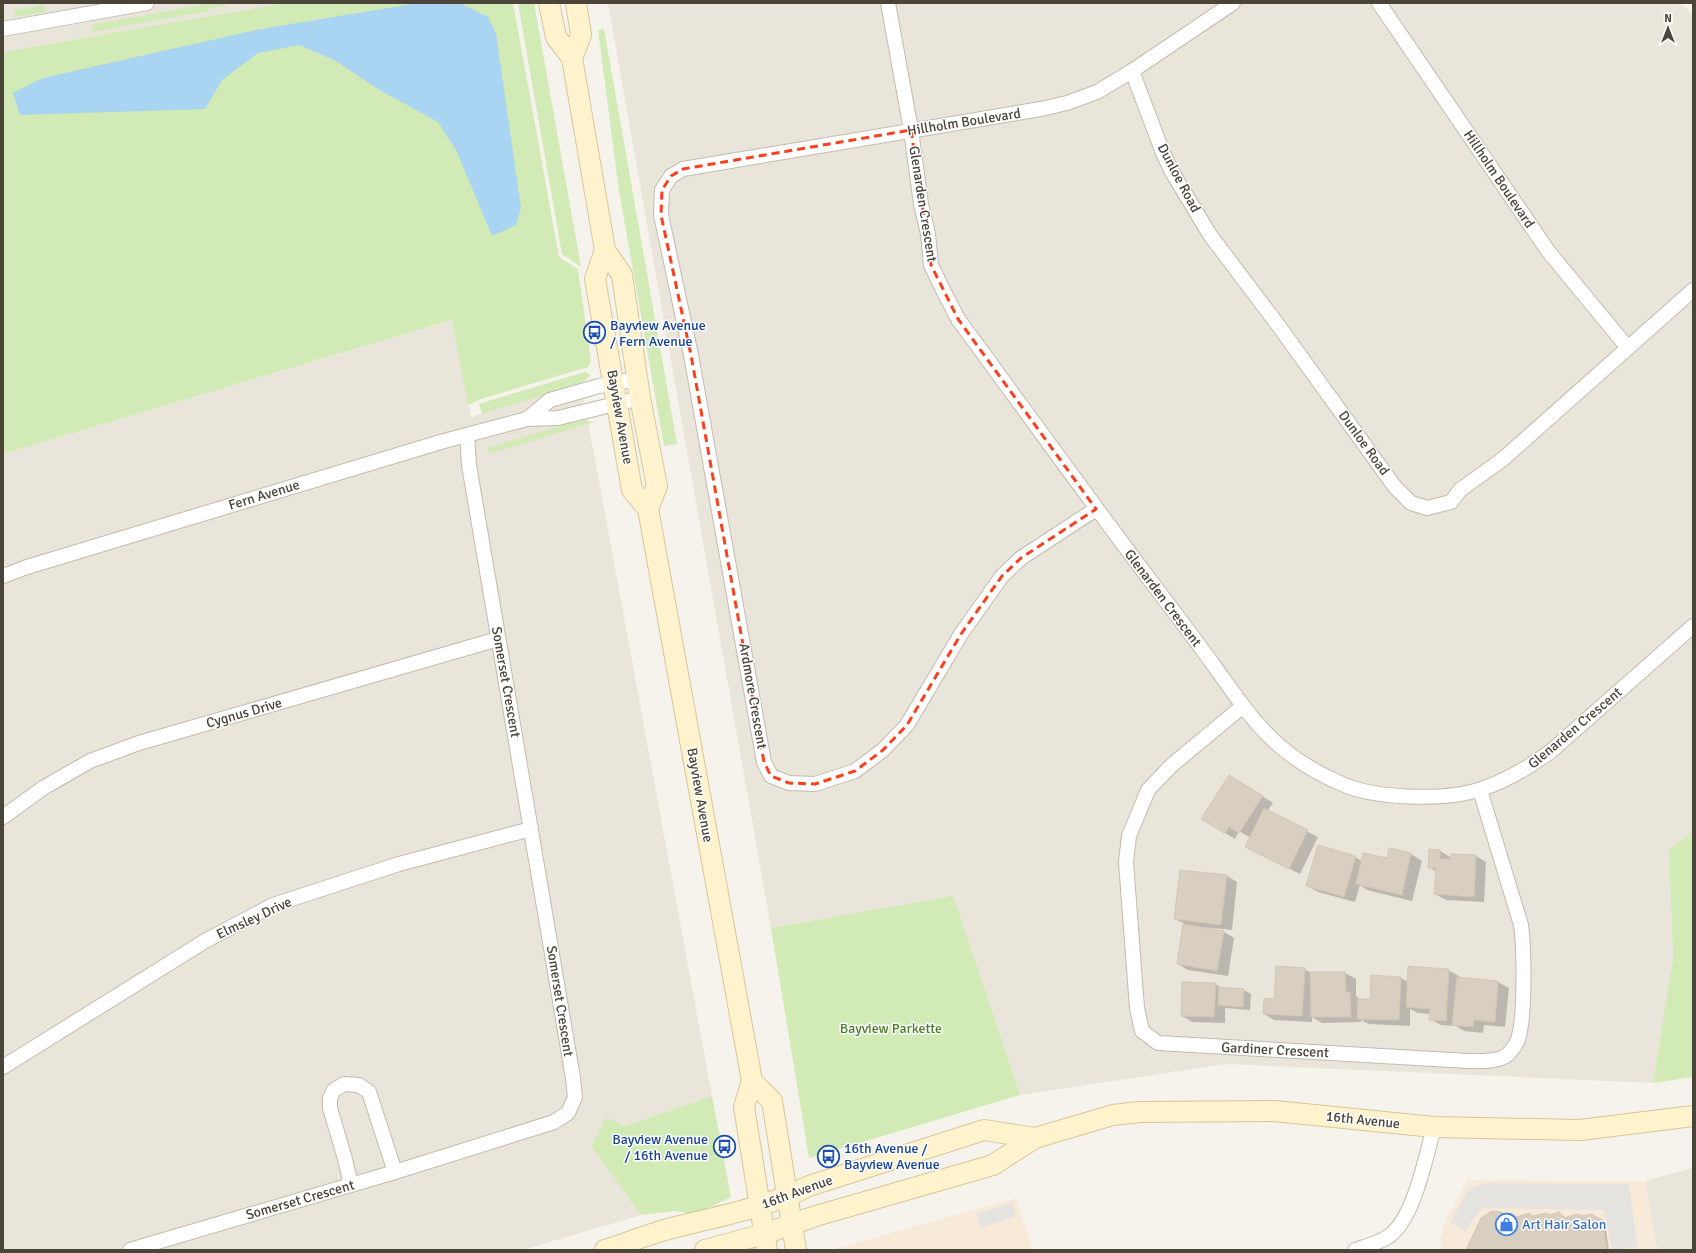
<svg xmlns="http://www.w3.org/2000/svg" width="1696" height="1253" font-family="Signika,sans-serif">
<rect width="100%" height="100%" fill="#f6f3ec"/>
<g fill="#eae5da">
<path d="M 3,3 L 284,3 L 3,52 Z"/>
<path d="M 608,3 L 1681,3 L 1693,15 L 1693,831 L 1669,850 L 1673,957 L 1653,1083 L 1226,1064 L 1020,1095 L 953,897 L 771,928 Z"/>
<path d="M 453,320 L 471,417 L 581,383 L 712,1096 L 625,1126 L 606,1117 L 591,1146 L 641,1215 L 523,1250 L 3,1250 L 3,454 Z"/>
<path d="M 1693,1168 L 1693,1250 L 1657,1250 L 1645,1181 Z"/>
</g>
<g fill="#f7ead8">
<path d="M 1468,1180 L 1645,1181 L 1657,1250 L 1440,1250 L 1443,1225 Z"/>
<path d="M 1016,1198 L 1033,1250 L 834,1249 Z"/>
</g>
<g fill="#d2eab5">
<path d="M 213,3 L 224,3 L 225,8 L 222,8 L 222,6 L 209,8 L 209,11 L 92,32 L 91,25 Z"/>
<path d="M 284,3 L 513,3 L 559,257 L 578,269 L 591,361 L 588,367 L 484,398 L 468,405 L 452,320 L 3,454 L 3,52 Z"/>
<path d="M 518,3 L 534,3 L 581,267 L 562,254 Z"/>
<path d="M 44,5 L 46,12 L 15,17 L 14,10 Z"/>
<path d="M 604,29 L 677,444 L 664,446 L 619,191 L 598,30 Z"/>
<path d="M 585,372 L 591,375 L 583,382 L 574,386 L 482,414 L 479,404 L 485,402 Z"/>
<path d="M 580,420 L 594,422 L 489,454 L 488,448 L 490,447 Z"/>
<path d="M 1693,831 L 1693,1077 L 1653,1083 L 1673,957 L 1669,850 Z"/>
<path d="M 953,896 L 1020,1095 L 809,1158 L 771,928 Z"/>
<path d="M 712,1096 L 731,1197 L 696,1214 L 675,1211 L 641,1215 L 591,1146 L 606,1117 L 625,1126 Z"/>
</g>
<g fill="#e5e3e0">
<path d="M 1485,1183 L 1629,1184 L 1637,1247 L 1612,1250 L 1604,1210 L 1482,1208 L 1465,1231 L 1450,1223 L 1469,1189 Z"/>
<path d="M 1012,1203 L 1016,1216 L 981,1228 L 976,1214 Z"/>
</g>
<path fill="#a9d4f2" d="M 418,3 L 460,3 L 488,17 L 496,33 L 521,208 L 516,225 L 492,236 L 456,150 L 438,122 L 378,89 L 336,61 L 299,45 L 258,53 L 222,80 L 205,109 L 20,115 L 13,93 L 43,78 L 261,29 Z"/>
<g fill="#0003">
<path d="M 1240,782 L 1273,803 L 1267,811 L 1318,837 L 1300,874 L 1257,853 L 1251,838 L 1239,831 L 1235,839 L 1225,833 L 1232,822 Z"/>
<path d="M 1390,850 L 1411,854 L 1422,861 L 1412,901 L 1367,890 L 1360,885 L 1355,902 L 1318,892 L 1307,886 L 1355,857 L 1362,861 L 1388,860 Z"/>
<path d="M 1430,850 L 1440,851 L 1452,858 L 1476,856 L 1486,862 L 1484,902 L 1446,900 L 1435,894 L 1437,872 L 1429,867 Z"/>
<path d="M 1227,876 L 1237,882 L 1232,930 L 1202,927 L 1202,928 L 1224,932 L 1234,938 L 1228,976 L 1188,970 L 1178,964 L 1185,924 L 1175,919 Z"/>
<path d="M 1304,969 L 1312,973 L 1345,973 L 1356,979 L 1356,996 L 1361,1000 L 1371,1000 L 1401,978 L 1408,982 L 1448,970 L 1459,976 L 1459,978 L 1498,982 L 1509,988 L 1505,1027 L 1484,1025 L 1483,1033 L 1464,1031 L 1456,1026 L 1441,1025 L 1430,1019 L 1431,1014 L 1418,1013 L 1410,1009 L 1410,1026 L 1369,1024 L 1361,1020 L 1361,1022 L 1322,1023 L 1312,1017 L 1312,1022 L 1274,1020 L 1264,1014 Z"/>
<path d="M 1215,984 L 1224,989 L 1244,990 L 1251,994 L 1250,1010 L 1225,1008 L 1225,1023 L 1192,1022 L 1182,1016 Z"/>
<path d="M 1502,1213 L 1506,1216 L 1517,1218 L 1550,1216 L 1559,1213 L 1566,1218 L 1582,1217 L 1591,1215 L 1605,1223 L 1609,1250 L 1468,1250 Z"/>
</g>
<g fill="#d8cfc1" stroke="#d3c7b4">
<path d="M 1229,775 L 1263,796 L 1239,833 L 1228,826 L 1224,833 L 1201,819 Z"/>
<path d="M 1264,808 L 1308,830 L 1289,869 L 1245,847 Z"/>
<path d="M 1318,845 L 1356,856 L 1344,897 L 1306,886 Z"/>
<path d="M 1389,848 L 1411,853 L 1402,895 L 1356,884 L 1363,853 L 1387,858 Z"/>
<path d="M 1429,849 L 1440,850 L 1440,859 L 1451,859 L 1451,854 L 1476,855 L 1474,897 L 1434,894 L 1436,868 L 1428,868 Z"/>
<path d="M 1180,870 L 1227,875 L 1221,925 L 1174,919 Z"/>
<path d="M 1183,924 L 1224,931 L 1217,971 L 1177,964 Z"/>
<path d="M 1276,966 L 1305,968 L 1302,1016 L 1263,1014 L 1264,998 L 1274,999 Z"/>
<path d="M 1408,966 L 1449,969 L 1446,1021 L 1429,1020 L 1430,1009 L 1406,1007 Z"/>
<path d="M 1310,972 L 1345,972 L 1346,992 L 1350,992 L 1351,1017 L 1311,1017 Z"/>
<path d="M 1371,975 L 1401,977 L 1399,1020 L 1357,1019 L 1358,999 L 1370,999 Z"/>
<path d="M 1457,977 L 1498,981 L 1495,1022 L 1474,1020 L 1473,1027 L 1452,1025 Z"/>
<path d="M 1182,982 L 1216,983 L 1214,1017 L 1181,1016 Z"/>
<path d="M 1219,987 L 1244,989 L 1243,1007 L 1218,1005 Z"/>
<path d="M 1492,1211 L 1502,1212 L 1504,1215 L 1511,1213 L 1517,1217 L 1529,1213 L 1533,1216 L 1546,1213 L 1550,1215 L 1559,1212 L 1564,1218 L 1577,1214 L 1582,1216 L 1592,1214 L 1602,1220 L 1607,1250 L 1466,1250 L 1481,1218 Z"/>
</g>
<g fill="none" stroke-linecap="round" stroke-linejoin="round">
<defs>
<g id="street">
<path d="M 888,3 L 911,130 L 921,204 L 928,234 L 931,265 L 943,290 L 958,319 C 1022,406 1085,494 1150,580 C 1172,609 1194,638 1215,667 C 1233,692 1250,718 1272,739 C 1292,758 1316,773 1342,784 C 1376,799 1446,801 1481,789 C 1506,781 1529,767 1550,752 L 1693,626"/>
<path d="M 1379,3 L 1548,251 L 1628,348"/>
<path d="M 3,29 L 147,3"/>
<path d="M 1132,71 L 1163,153 L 1172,172 L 1210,235 L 1278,325 L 1395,487 L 1411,503 L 1427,508 L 1451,502 L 1460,490 L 1503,459 L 1693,290"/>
<path d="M 527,419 L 550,400 L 599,386 L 637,379"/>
<path d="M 1096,509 L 1021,558 L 1002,576 L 961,634 L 907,725 L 883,750 L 855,771 L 815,784 L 789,783 L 771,776 L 764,762 L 691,355 L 661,215 L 662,190 L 671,176 L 683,169 L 1041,109 L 1067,103 L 1097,92 L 1132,71 L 1233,3"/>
<path d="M 3,576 L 27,567 L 444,441 L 527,419 L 558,418 L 640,398"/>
<path d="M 1243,706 L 1172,765 L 1148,790 L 1129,836 L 1126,862 L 1137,1008 L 1142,1031 L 1158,1043 L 1468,1061 C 1479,1061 1493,1062 1504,1057 C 1508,1055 1514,1047 1516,1044 C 1526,1027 1524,946 1521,925 L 1480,790"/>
<path d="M 3,817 L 43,788 L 90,761 L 139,743 L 498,639"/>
<path d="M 3,1067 L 205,941 L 273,905 L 399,864 L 531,829"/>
<path d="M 351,1185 L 345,1159 L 330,1108 L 330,1098 L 334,1090 L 344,1084 L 359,1085 L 369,1092 L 395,1172"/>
<path d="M 130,1250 L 395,1172 L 554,1122 L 568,1113 L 575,1097 L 573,1078 L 469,465 L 467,435"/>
<path d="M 1355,1250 C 1367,1246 1379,1243 1389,1236 C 1414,1219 1426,1156 1434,1127"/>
</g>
<g id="secondary">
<path d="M 549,3 L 556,37 L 572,58 L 605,250 L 622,275 L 640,398 L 657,486 L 648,509"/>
<path d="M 572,58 L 581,35 L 576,3"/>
<path d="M 605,250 L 595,279 L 632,490 L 648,509 L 752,1081 L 744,1107 L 767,1250"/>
<path d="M 752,1081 L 772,1101 L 796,1250"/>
<path d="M 605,1250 C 627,1243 649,1234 672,1228 C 719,1216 766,1208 809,1186 L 984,1130 L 1035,1138"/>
<path d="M 705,1250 L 764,1234 L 816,1216 L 993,1165 L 1035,1138 L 1113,1115 L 1140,1112 L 1274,1111 L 1434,1127 L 1580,1130 L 1693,1116"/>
</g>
</defs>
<use href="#street" stroke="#c2bbae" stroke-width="16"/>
<use href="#secondary" stroke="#d6c79b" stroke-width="22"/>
<use href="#street" stroke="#fff" stroke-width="14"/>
<use href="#secondary" stroke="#fff3cd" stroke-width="20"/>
</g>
<path fill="none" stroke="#fc3f1d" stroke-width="3" stroke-dasharray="8 5" stroke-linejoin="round" d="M 911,130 L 931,265 L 958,319 L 1096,509 L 1021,558 L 1002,576 L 961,634 L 907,725 L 883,750 L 855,771 L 815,784 L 789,783 L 771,776 L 764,762 L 691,355 L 661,215 L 662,190 L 671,176 L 683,169 Z"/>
<defs>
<symbol id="bus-ring" viewBox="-11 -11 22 22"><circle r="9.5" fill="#fff" stroke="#1a4fb4" stroke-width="1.5"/><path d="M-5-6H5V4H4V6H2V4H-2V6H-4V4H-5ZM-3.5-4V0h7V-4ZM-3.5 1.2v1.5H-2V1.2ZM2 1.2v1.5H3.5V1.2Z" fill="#1a4fb4"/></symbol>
<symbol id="shop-ring" viewBox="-11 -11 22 22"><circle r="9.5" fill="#fff" stroke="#3f7fe0" stroke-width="1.5"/><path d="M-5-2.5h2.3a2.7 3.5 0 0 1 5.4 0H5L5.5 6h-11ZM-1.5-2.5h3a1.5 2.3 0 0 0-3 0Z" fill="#3f7fe0"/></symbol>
</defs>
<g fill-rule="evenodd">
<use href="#bus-ring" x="582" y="320" width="25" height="25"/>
<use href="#bus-ring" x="712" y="1134" width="25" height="25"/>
<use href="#bus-ring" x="816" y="1144" width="25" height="25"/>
<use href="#shop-ring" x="1494" y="1212" width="25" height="25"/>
</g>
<g text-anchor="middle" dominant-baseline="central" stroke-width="3" stroke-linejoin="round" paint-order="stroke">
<g font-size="14" fill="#4b4439" stroke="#fff">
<text transform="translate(964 122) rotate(-9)">Hillholm Boulevard</text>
<text transform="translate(1179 178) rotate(62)">Dunloe Road</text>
<text transform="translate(1499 179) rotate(56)">Hillholm Boulevard</text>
<text transform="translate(923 204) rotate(81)">Glenarden Crescent</text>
<text transform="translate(620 417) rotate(80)">Bayview Avenue</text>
<text transform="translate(1364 443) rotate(54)">Dunloe Road</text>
<text transform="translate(264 495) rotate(-17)">Fern Avenue</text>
<text transform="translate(1163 598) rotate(53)">Glenarden Crescent</text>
<text transform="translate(506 682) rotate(80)">Somerset Crescent</text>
<text transform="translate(753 696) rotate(80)">Ardmore Crescent</text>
<text transform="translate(244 713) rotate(-16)">Cygnus Drive</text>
<text transform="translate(1575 728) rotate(-40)">Glenarden Crescent</text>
<text transform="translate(700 795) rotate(80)">Bayview Avenue</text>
<text transform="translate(254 918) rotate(-25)">Elmsley Drive</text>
<text transform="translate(560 1001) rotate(81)">Somerset Crescent</text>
<text transform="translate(1275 1050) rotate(3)">Gardiner Crescent</text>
<text transform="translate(1363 1120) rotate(6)">16th Avenue</text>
<text transform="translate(797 1192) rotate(-20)">16th Avenue</text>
<text transform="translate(300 1200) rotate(-16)">Somerset Crescent</text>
</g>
<g font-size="14" fill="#164399" stroke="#fff" text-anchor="start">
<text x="610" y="325">Bayview Avenue<tspan x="610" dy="16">/ Fern Avenue</tspan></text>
<text x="708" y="1139" text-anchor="end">Bayview Avenue<tspan x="708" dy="16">/ 16th Avenue</tspan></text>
<text x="844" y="1148">16th Avenue /<tspan x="844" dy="16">Bayview Avenue</tspan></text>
</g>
<g font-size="14" fill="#4a7f2a" stroke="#fff">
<text x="891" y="1028">Bayview Parkette</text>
</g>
<g font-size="14" fill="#366cbe" stroke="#fff" text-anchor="start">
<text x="1522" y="1224">Art Hair Salon</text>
</g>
</g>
<rect width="1696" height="1253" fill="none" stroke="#4b4439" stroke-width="8"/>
<g transform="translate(1668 28)" stroke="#ffffff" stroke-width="3" paint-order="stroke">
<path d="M0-3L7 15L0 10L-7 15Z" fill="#4b4439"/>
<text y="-6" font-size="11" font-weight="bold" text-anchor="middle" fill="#4b4439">N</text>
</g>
</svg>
